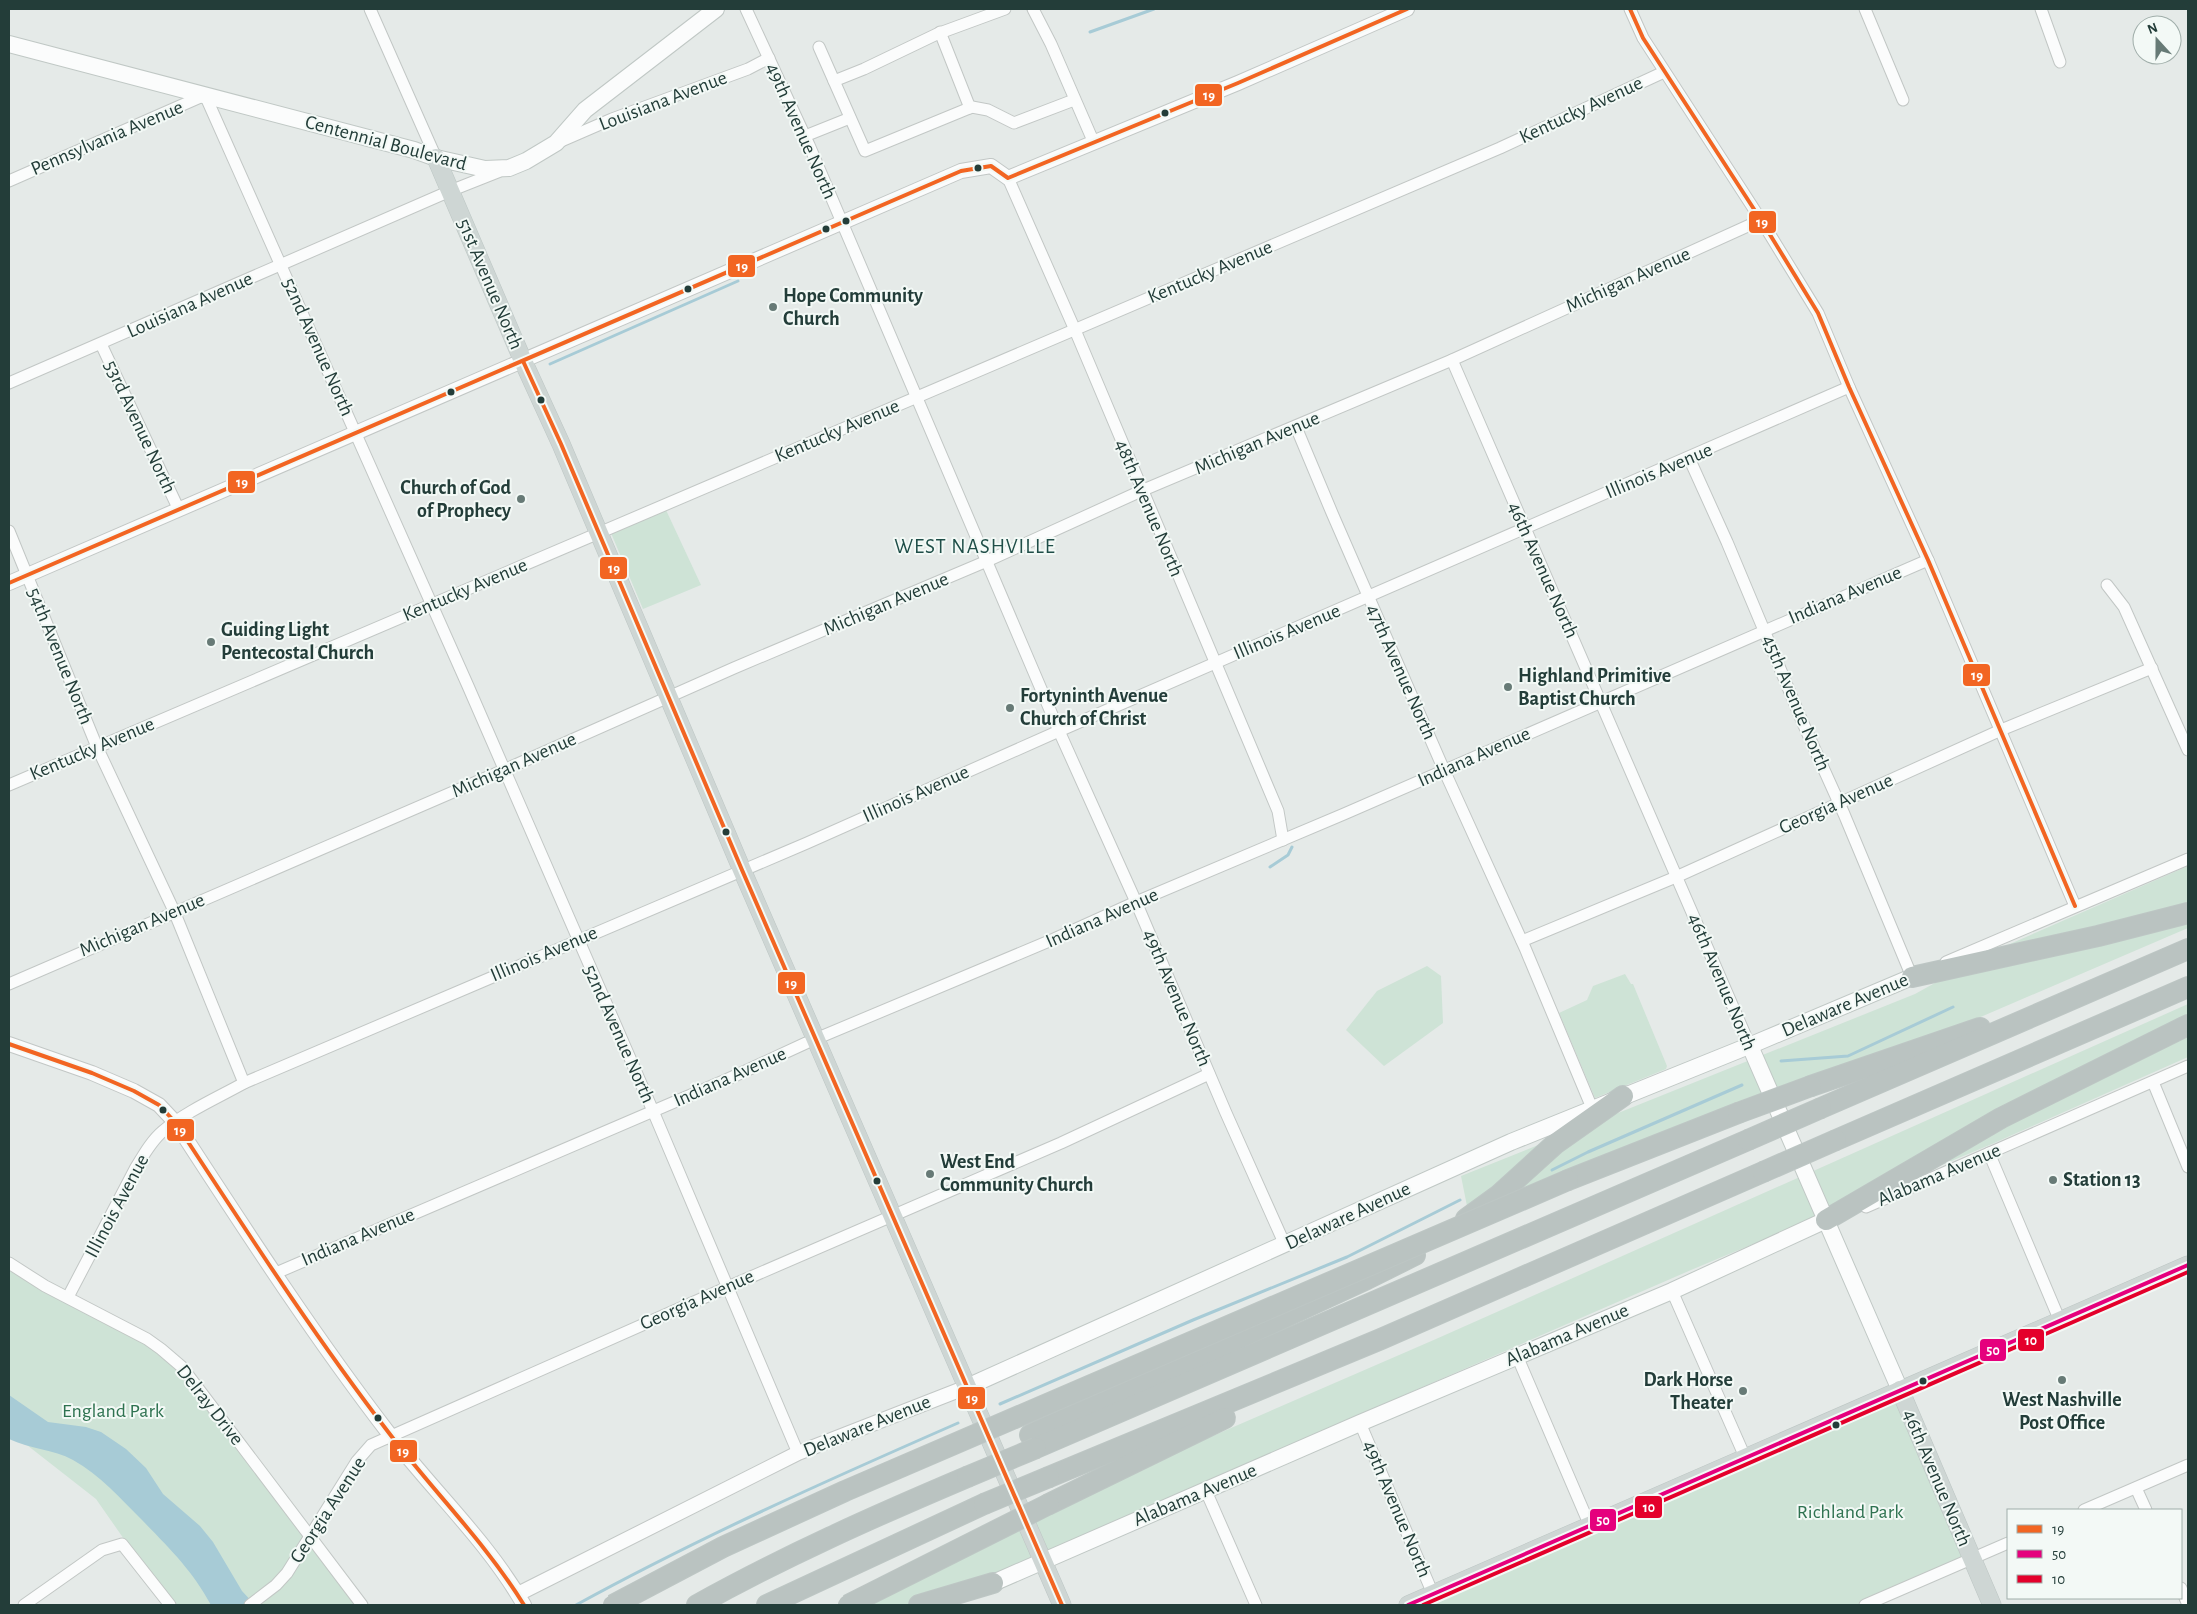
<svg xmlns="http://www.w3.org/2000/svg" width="2197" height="1614" font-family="'Alegreya Sans',sans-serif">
<rect width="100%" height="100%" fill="#e5eae8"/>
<g fill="#cee3d6">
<path d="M 666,510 L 701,585 L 643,609 L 611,533 Z"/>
<path d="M 2188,866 L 2188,928 L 1948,1031 L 1468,1211 L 1461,1176 L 1915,994 L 1987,954 Z"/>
<path d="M 1427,966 L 1441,976 L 1443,1023 L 1384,1066 L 1346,1030 L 1377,991 Z"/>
<path d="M 1625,974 L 1631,984 L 1633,984 L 1667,1066 L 1666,1069 L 1595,1098 L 1559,1013 L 1587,1000 L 1593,986 Z"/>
<path d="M 2188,1004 L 2188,1057 L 1992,1144 L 1691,1270 L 922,1605 L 854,1605 L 1208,1438 L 1436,1339 Z"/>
<path d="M 9,1263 L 161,1349 L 362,1605 L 170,1605 L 96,1499 L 9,1431 Z"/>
<path d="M 1900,1390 L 1972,1559 L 1866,1605 L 1408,1605 Z"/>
</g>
<path fill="#a7cbd6" d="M 9,1395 L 48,1422 L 86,1427 L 101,1432 L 126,1449 L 146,1468 L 163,1494 L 200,1526 L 213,1542 L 242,1591 L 255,1605 L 211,1605 C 192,1570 170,1549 142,1520 C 121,1499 100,1475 73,1460 C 53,1449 30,1449 9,1439 Z"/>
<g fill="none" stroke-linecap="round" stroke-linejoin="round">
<g stroke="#a7cbd6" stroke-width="3">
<path d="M 1090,32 L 1154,9"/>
<path d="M 550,364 L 738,281"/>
<path d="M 1270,867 L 1288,855 L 1292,847"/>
<path d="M 1781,1061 L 1848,1056 L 1953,1007"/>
<path d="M 1552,1170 L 1588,1152 L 1742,1085"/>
<path d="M 1000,1404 L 1193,1320 L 1347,1257 L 1460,1200"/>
<path d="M 576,1605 C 700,1537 828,1480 958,1423"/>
</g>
<defs>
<g id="minor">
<path d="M 370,9 L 436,158"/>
<path d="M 746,9 L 809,145 L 1059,731 L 1136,902 L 1226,1113 L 1285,1245"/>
<path d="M 1033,9 L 1051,44 L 1094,143"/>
<path d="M 1630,9 L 1643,38 L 1761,220 L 1818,313 L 1849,387 L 1928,560 L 2075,906"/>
<path d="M 1865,9 L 1903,100"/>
<path d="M 2041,9 L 2060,62"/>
<path d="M 940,32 L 970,108"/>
<path d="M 819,47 L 865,151 L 972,107 L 988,110 L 1014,123 L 1074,100"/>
<path d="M 834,81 L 864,69 L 937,34 L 1005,9"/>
<path d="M 805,136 L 850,118"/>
<path d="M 559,142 L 612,119 L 748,69 L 769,58"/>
<path d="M 1008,178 L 1075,330 L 1278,811 L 1283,840"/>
<path d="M 9,181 L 205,95 L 468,686 L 653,1111 L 798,1453"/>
<path d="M 101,344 L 179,510"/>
<path d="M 1452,360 L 1750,1046"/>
<path d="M 9,383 L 450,191 L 498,172"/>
<path d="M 1296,427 L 1332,513 L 1444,770 L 1525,948 L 1592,1108"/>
<path d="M 1689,458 L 1727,542 L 1802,721 L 1844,814 L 1912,977 L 1915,975"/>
<path d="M 9,531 L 97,747 L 174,911 L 244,1083"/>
<path d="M 2107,585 L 2124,607 L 2188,750"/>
<path d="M 9,785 L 1500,148 L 1664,72"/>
<path d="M 1522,941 L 1676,877 L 2001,730 L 2152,668"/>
<path d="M 1946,962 L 2188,859"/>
<path d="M 9,984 L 504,770 L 734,668 L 987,561 L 1141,491 L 1452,360 L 1761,220"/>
<path d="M 2153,1082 L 2188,1167"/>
<path d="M 1989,1153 L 2060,1321"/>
<path d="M 1866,1207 L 2188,1066"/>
<path d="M 9,1263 L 45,1286 L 147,1339 L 161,1349 L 182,1367 L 362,1605"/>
<path d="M 276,1273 L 728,1079 L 806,1043 L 1054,939 L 1136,902 L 1344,814 L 1928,560"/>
<path d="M 1672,1291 L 1745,1457"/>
<path d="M 68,1297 L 135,1169 C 143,1156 151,1141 163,1131 C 185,1112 219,1097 244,1083 L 807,843 L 1059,731 L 1849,387"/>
<path d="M 1517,1356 L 1590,1526"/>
<path d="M 1360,1423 L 1433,1594"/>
<path d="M 2136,1488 L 2146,1510"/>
<path d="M 1206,1491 L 1256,1605"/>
<path d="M 2084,1510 L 2188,1465"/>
<path d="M 2181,1588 L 2188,1605"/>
<path d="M 24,1605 L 102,1550 L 122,1544 L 170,1605"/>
<path d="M 250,1605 L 276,1585 L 287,1573 L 357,1461 L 371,1445 L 737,1283 L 1061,1143 L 1209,1074"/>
<path d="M 1865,1605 L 2008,1543"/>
</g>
<g id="tertiary">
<path d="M 9,583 L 961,171 L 991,166 L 1008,178 L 1238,83 L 1407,9"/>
<path d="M 9,1044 L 92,1073 L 134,1091 L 159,1105 L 175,1122 C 244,1228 313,1335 390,1435 C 434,1492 488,1542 524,1605"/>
<path d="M 518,1594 L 798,1453 L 967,1387"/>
</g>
<g id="secondary">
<path d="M 9,44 L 414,150 L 436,158 L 485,169 L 509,168 L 526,161 L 556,143 L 585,110 L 716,9"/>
<path d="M 1750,1046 L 1900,1390"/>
<path d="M 967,1387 L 1511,1142 L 1756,1043 L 1912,977"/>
<path d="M 993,1583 L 1360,1423 L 1672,1291 L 1826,1220"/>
</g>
<g id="primary">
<path d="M 436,158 L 523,361 L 561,444 L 742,870 L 1062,1605"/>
<path d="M 1900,1390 L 1992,1605"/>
<path d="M 1408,1605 L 2188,1265"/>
</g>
<g id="motorway">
<path d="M 1912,977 L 2098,936 L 2188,913"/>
<path d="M 1811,1086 L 1980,1028"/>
<path d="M 1821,1108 L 2188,949"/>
<path d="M 1836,1140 L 2188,987"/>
<path d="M 1568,1180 L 1738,1113"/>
<path d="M 1466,1219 L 1499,1195 L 1555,1144 L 1623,1096"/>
<path d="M 1826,1220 L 2001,1118 L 2188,1025"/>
<path d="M 1030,1435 L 1367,1279 L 1415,1255"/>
<path d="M 1036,1448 L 1748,1140"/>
<path d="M 1049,1477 L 1381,1339 L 1763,1172"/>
<path d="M 1049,1504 L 1225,1418"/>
<path d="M 697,1605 C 785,1556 875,1516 967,1477"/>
<path d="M 767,1605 L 984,1504"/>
<path d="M 919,1605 L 993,1583"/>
</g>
</defs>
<use href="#minor" stroke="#c2c7c5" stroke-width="13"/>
<use href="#tertiary" stroke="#c2c7c5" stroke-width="16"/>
<use href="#secondary" stroke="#c0c8c5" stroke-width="18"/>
<use href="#primary" stroke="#bdc6c4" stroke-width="19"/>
<use href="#motorway" stroke="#bdc6c4" stroke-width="22"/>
<use href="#minor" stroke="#fbfcfc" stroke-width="11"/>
<use href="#tertiary" stroke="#fbfcfc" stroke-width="14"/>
<use href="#secondary" stroke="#fbfcfc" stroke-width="16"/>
<use href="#primary" stroke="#ced6d4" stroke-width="18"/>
<use href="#motorway" stroke="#bac3c1" stroke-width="20"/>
<defs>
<g id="motorway-bridge">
<path d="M 1738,1113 L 1811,1086"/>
<path d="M 1748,1140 L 1821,1108"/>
<path d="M 1763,1172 L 1836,1140"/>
<path d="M 967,1477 L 1036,1448"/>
<path d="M 984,1504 L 1049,1477"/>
<path d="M 613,1605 L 723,1547 L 845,1491 L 1568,1180"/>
<path d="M 848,1605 L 1049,1504"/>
</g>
</defs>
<use href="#motorway-bridge" stroke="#bdc6c4" stroke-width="22" stroke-linecap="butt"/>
<use href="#motorway-bridge" stroke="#bac3c1" stroke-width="20"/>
<defs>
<g id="bus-1">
<path d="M 1630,9 L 1643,38 L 1761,220 L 1818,313 L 1849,387 L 1928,560 L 2075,906"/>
<path d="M 523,361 L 561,444 L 742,870 L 1062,1605"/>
<path d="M 9,583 L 961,171 L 991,166 L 1008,178 L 1238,83 L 1407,9"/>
<path d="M 9,1044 L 92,1073 L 134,1091 L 159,1105 L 175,1122 C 244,1227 312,1333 389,1433 C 433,1491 485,1542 524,1605"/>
</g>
<path id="bus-2" d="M 1408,1605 L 2188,1265"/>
<path id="bus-3" d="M 1423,1605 L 2188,1272"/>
</defs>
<use href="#bus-1" stroke="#f3f9f6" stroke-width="8"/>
<use href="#bus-2" stroke="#f3f9f6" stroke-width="8"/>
<use href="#bus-3" stroke="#f3f9f6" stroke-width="8"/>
<use href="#bus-1" stroke="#f26522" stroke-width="4"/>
<use href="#bus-2" stroke="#e5007d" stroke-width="4"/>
<use href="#bus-3" stroke="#e4002b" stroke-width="4"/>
</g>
<g fill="#233d39" stroke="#f3f9f6" stroke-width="2">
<circle cx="1165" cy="113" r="4.5"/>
<circle cx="978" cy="168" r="4.5"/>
<circle cx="846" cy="221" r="4.5"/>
<circle cx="826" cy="229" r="4.5"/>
<circle cx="688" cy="289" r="4.5"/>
<circle cx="451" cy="392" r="4.5"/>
<circle cx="541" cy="400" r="4.5"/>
<circle cx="726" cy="832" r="4.5"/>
<circle cx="163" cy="1110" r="4.5"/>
<circle cx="877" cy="1181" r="4.5"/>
<circle cx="1923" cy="1381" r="4.5"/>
<circle cx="378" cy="1418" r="4.5"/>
<circle cx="1836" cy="1425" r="4.5"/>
</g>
<g fill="#677a76" stroke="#f3f9f6" stroke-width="2">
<circle cx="773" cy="307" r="5"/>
<circle cx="521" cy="499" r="5"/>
<circle cx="211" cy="642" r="5"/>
<circle cx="1508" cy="687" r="5"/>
<circle cx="1010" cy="708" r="5"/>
<circle cx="930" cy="1174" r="5"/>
<circle cx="2053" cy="1180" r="5"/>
<circle cx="2062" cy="1380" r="5"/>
<circle cx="1743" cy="1391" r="5"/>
</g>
<g text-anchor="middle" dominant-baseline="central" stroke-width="4" stroke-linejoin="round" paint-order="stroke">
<g font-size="20" fill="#233d39" stroke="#f3f9f6">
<text transform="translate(663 101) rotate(-21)">Louisiana Avenue</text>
<text transform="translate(1581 110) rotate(-25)">Kentucky Avenue</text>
<text transform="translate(801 131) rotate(66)">49th Avenue North</text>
<text transform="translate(107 138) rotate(-23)">Pennsylvania Avenue</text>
<text transform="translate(386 143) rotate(15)">Centennial Boulevard</text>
<text transform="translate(1210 272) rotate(-23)">Kentucky Avenue</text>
<text transform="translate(1628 280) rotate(-24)">Michigan Avenue</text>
<text transform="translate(490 284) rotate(67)">51st Avenue North</text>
<text transform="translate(190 305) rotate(-24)">Louisiana Avenue</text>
<text transform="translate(318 347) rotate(66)">52nd Avenue North</text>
<text transform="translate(140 427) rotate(65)">53rd Avenue North</text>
<text transform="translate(837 431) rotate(-23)">Kentucky Avenue</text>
<text transform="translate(1257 443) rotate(-23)">Michigan Avenue</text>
<text transform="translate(1659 471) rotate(-23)">Illinois Avenue</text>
<text transform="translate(1149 508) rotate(67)">48th Avenue North</text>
<text transform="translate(1543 570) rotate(66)">46th Avenue North</text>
<text transform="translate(465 590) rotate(-23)">Kentucky Avenue</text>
<text transform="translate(1845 595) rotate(-23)">Indiana Avenue</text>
<text transform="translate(886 604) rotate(-23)">Michigan Avenue</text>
<text transform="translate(1287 632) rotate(-23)">Illinois Avenue</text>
<text transform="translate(60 656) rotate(68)">54th Avenue North</text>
<text transform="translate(1401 672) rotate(66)">47th Avenue North</text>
<text transform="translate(1796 703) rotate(67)">45th Avenue North</text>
<text transform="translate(92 749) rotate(-23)">Kentucky Avenue</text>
<text transform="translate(1474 757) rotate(-24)">Indiana Avenue</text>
<text transform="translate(514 765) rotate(-24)">Michigan Avenue</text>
<text transform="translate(916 794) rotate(-24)">Illinois Avenue</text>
<text transform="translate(1836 804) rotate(-24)">Georgia Avenue</text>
<text transform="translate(1102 918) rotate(-24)">Indiana Avenue</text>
<text transform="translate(142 925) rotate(-23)">Michigan Avenue</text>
<text transform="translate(544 954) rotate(-23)">Illinois Avenue</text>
<text transform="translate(1722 982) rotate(67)">46th Avenue North</text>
<text transform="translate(1177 998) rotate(67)">49th Avenue North</text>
<text transform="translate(1845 1005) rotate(-23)">Delaware Avenue</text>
<text transform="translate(619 1034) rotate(66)">52nd Avenue North</text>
<text transform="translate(730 1077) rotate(-24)">Indiana Avenue</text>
<text transform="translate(1939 1175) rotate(-23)">Alabama Avenue</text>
<text transform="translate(117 1206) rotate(-62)">Illinois Avenue</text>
<text transform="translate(1348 1216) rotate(-25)">Delaware Avenue</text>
<text transform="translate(358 1237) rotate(-23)">Indiana Avenue</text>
<text transform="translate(697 1300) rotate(-24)">Georgia Avenue</text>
<text transform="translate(1567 1335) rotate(-23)">Alabama Avenue</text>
<text transform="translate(210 1405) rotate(52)">Delray Drive</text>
<text transform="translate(867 1426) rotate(-22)">Delaware Avenue</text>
<text transform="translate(1937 1478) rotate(67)">46th Avenue North</text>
<text transform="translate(1195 1495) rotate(-23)">Alabama Avenue</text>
<text transform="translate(1397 1509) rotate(67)">49th Avenue North</text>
<text transform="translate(328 1510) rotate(-57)">Georgia Avenue</text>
</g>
<g font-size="20" font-weight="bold" fill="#233d39" stroke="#f3f9f6" text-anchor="start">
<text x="783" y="296">Hope Community<tspan x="783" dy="23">Church</tspan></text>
<text x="511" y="488" text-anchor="end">Church of God<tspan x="511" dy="23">of Prophecy</tspan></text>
<text x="221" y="630">Guiding Light<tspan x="221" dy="23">Pentecostal Church</tspan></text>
<text x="1518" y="676">Highland Primitive<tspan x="1518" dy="23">Baptist Church</tspan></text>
<text x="1020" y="696">Fortyninth Avenue<tspan x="1020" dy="23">Church of Christ</tspan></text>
<text x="940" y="1162">West End<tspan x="940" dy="23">Community Church</tspan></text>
<text x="2063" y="1180">Station 13</text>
<text x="1733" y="1380" text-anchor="end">Dark Horse<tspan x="1733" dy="23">Theater</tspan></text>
<text x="2062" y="1400" text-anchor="middle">West Nashville<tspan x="2062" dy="23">Post Office</tspan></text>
</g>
<g font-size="20" fill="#2e7250" stroke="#f3f9f6">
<text x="113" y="1411">England Park</text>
<text x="1850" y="1512">Richland Park</text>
</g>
<g font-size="21" letter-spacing="1" fill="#1f4e48" stroke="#f3f9f6">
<text x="975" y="546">WEST NASHVILLE</text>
</g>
</g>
<g stroke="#f3f9f6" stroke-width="2">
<rect x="1194" y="83" width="29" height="24" rx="5" fill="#f26522"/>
<rect x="1748" y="210" width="29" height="24" rx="5" fill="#f26522"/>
<rect x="727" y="254" width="29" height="24" rx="5" fill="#f26522"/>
<rect x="227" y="470" width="29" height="24" rx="5" fill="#f26522"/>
<rect x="599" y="556" width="29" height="24" rx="5" fill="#f26522"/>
<rect x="1962" y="663" width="29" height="24" rx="5" fill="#f26522"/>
<rect x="777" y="971" width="29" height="24" rx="5" fill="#f26522"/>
<rect x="166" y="1118" width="29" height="24" rx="5" fill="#f26522"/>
<rect x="2017" y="1328" width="28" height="24" rx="5" fill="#e4002b"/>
<rect x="1979" y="1338" width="28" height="24" rx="5" fill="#e5007d"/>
<rect x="957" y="1386" width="29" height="24" rx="5" fill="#f26522"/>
<rect x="389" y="1439" width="29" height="24" rx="5" fill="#f26522"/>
<rect x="1634" y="1495" width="29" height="24" rx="5" fill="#e4002b"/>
<rect x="1589" y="1508" width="28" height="24" rx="5" fill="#e5007d"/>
</g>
<g font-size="14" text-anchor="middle" font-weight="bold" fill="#fff">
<text x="1209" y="100">19</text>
<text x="1762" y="227">19</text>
<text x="742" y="271">19</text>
<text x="242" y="487">19</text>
<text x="614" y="573">19</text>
<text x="1977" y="680">19</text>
<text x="791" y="988">19</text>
<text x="180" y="1135">19</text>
<text x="2031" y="1345">10</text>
<text x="1993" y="1355">50</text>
<text x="972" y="1403">19</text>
<text x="403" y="1456">19</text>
<text x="1649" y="1512">10</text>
<text x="1603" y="1525">50</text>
</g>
<rect width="2197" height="1614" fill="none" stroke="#233d39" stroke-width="20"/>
<rect x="2007" y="1509" width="175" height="90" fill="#f3f9f6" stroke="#a0aeaa"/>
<rect x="2017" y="1525" width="25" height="8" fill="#f26522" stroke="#a0aeaa"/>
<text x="2052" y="1534" font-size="15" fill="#233d39">19</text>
<rect x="2017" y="1550" width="25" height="8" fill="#e5007d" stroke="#a0aeaa"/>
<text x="2052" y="1559" font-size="15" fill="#233d39">50</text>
<rect x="2017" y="1575" width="25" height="8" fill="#e4002b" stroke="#a0aeaa"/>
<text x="2052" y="1584" font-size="15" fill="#233d39">10</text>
<g transform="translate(2157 40) rotate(339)"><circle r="24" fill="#f3f9f6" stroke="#a0aeaa"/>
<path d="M0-4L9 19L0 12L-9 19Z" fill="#677a76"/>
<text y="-8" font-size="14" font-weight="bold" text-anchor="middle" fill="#233d39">N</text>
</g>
</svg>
